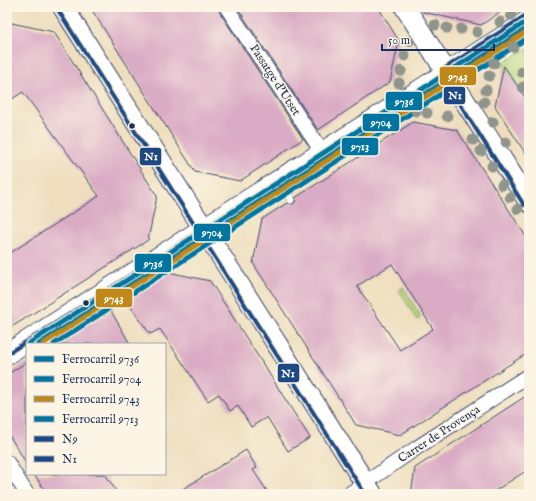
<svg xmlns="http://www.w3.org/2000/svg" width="536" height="501" font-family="'IM FELL English',serif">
<rect width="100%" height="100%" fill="#fcf5e5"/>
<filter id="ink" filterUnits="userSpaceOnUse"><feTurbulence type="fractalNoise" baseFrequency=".025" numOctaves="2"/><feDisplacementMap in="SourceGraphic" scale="8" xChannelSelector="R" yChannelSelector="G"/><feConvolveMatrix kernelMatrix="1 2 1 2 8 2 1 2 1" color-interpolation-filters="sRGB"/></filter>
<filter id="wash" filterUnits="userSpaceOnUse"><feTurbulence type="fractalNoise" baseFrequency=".012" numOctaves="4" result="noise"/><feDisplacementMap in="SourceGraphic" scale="16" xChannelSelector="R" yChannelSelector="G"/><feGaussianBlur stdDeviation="0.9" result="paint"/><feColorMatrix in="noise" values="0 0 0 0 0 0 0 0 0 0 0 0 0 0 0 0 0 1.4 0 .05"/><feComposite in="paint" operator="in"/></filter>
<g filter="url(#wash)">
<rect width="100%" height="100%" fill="#eedebd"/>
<g fill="#b8d57b" stroke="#6a826c">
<path d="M 529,47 L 529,103 L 504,66 L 504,62 Z"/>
<path d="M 403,287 L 421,317 L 417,320 L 399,290 Z"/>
</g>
<g id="blocks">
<g fill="#daabc4" fill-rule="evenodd">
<path d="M 90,7 L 219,7 L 220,13 L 303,139 L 240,181 L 195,172 Z"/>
<path d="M 237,7 L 378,7 L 399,41 L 390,82 L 318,130 Z"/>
<path d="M 424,7 L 508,7 L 481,25 L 423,12 Z"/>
<path d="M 7,22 L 54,32 L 157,196 L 148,240 L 7,330 L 7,255 L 99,196 L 23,92 L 7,102 Z"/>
<path d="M 504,66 L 529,103 L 529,159 L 495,106 Z"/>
<path d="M 413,122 L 457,130 L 529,241 L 529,352 L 400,435 L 356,425 L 253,263 L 262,219 L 287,203 L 293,204 L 296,201 L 295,198 ZM 392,264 L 433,329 L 400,350 L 357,286 Z"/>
<path d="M 168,272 L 210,281 L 310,438 L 288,451 L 267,417 L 251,427 L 238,406 L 230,411 L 219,394 L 208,401 L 160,329 L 150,334 L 126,300 Z"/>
<path d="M 111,311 L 130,344 L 54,344 L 101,314 L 103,317 Z"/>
<path d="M 27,362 L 27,464 L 7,432 L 8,374 Z"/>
<path d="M 529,394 L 529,469 L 490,494 L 411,494 L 415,468 Z"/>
<path d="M 246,450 L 257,468 L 253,470 L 269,494 L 175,494 Z"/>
<path d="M 34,474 L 105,474 L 118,494 L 47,494 Z"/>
</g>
</g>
</g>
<g filter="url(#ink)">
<use href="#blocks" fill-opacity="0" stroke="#3b496c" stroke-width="1"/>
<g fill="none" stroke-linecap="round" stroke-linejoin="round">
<defs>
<path id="lane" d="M 282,180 L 291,200"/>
<g id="street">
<path d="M 227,8 L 322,152"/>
<path d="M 7,462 L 27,494"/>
<path d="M 349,494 L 418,447 L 529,375"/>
</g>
<g id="secondary">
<path d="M 63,7 L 372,494"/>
<path d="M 405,7 L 529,202"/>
<path d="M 7,354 L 529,20"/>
</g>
</defs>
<use href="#lane" stroke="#3b496c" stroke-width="8"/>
<use href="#street" stroke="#3b496c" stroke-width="16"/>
<use href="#secondary" stroke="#3b496c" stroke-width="22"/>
<use href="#lane" stroke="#fff" stroke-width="7"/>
<use href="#street" stroke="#fff" stroke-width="14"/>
<use href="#secondary" stroke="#fff" stroke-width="20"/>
<defs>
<path id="bus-1" d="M 7,354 L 529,20"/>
<g id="bus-2">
<path d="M 58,10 L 365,494"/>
<path d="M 524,205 L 441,74 L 444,69 L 526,15"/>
</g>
</defs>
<use href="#bus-1" stroke="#fcf5e5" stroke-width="7"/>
<use href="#bus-2" stroke="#fcf5e5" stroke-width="7"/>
<use href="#bus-1" stroke="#1c4883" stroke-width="4"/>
<use href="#bus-2" stroke="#1c4883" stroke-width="4"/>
<defs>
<path id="rail-1" d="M 28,344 L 529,20"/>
<path id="rail-2" d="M 39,344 L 529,27"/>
<path id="rail-3" d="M 43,344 L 529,30"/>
<path id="rail-4" d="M 54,344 L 529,37"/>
</defs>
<use href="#rail-1" stroke="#fcf5e5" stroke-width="8"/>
<use href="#rail-2" stroke="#fcf5e5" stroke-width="8"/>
<use href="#rail-3" stroke="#fcf5e5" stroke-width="8"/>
<use href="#rail-4" stroke="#fcf5e5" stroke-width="8"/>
<use href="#rail-1" stroke="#0075a1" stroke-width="5"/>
<use href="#rail-2" stroke="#0075a1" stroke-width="5"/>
<use href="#rail-3" stroke="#c08818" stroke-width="5"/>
<use href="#rail-4" stroke="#0075a1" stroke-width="5"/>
</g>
<g fill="#8f948d">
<circle cx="511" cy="15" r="5.5"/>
<circle cx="500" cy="22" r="5.5"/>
<circle cx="435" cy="25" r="5.5"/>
<circle cx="447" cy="28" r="5.5"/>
<circle cx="461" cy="29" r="5.5"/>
<circle cx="477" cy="32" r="5.5"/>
<circle cx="409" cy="41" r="5.5"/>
<circle cx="513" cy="47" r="5.5"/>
<circle cx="405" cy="56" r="5.5"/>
<circle cx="494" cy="63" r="5.5"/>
<circle cx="401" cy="71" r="5.5"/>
<circle cx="522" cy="72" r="5.5"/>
<circle cx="489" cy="76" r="5.5"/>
<circle cx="399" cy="83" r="5.5"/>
<circle cx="523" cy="87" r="5.5"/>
<circle cx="486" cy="90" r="5.5"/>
<circle cx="484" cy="102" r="5.5"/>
<circle cx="416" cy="111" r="5.5"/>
<circle cx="427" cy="113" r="5.5"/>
<circle cx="447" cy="116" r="5.5"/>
<circle cx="493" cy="122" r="5.5"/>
<circle cx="473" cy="140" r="5.5"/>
<circle cx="506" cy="142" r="5.5"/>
<circle cx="481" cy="151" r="5.5"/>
<circle cx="492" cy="166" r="5.5"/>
<circle cx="502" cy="185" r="5.5"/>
<circle cx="510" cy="197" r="5.5"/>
<circle cx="518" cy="209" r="5.5"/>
</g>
</g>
<g fill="#1b2f5e" stroke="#fcf5e5" stroke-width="1.5">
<circle cx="132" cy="126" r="3.5"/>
<circle cx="86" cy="303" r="3.5"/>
</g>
<g text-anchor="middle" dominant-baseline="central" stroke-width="3" stroke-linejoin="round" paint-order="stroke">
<g font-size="12" fill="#1b2f5e" stroke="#fcf5e5">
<text transform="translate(275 80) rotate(57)">Passatge d'Utset</text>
<text transform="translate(439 434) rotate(-33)">Carrer de Provença</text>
</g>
</g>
<g stroke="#fcf5e5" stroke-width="1.5">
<rect x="439" y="66" width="38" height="20" rx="4" fill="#c08818"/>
<rect x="443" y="86" width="23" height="19" rx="4" fill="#1c4883"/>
<rect x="385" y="91" width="38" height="20" rx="4" fill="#0075a1"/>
<rect x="362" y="113" width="38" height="19" rx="4" fill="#0075a1"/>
<rect x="341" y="137" width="38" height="19" rx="4" fill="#0075a1"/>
<rect x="139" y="147" width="23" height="19" rx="4" fill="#1c4883"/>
<rect x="193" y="223" width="38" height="19" rx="4" fill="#0075a1"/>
<rect x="134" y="253" width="38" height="20" rx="4" fill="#0075a1"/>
<rect x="95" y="288" width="38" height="20" rx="4" fill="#c08818"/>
<rect x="277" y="363" width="23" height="20" rx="4" fill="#1c4883"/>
</g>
<g font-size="11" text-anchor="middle" font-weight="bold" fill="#fff">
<text x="458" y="80">9743</text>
<text x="455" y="99">N1</text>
<text x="404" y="105">9736</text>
<text x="381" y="126">9704</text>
<text x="360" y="150">9713</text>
<text x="151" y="160">N1</text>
<text x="212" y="236">9704</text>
<text x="153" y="267">9736</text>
<text x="114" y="302">9743</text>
<text x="288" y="377">N1</text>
</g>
<rect width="536" height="501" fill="none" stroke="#fcf5e5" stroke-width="24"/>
<rect x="26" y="343" width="140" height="132" fill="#fcf5e5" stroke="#a2a6af"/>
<rect x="34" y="356" width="20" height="6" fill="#0075a1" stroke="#a2a6af"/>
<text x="62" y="363" font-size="12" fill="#1b2f5e">Ferrocarril 9736</text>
<rect x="34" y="376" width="20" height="6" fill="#0075a1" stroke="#a2a6af"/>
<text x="62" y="383" font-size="12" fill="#1b2f5e">Ferrocarril 9704</text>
<rect x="34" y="396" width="20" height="6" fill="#c08818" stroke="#a2a6af"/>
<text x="62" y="403" font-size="12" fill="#1b2f5e">Ferrocarril 9743</text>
<rect x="34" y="416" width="20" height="6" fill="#0075a1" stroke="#a2a6af"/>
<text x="62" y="423" font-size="12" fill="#1b2f5e">Ferrocarril 9713</text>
<rect x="34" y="436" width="20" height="6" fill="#1c4883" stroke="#a2a6af"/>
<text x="62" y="443" font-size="12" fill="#1b2f5e">N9</text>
<rect x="34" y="456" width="20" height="6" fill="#1c4883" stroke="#a2a6af"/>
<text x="62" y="463" font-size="12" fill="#1b2f5e">N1</text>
<path d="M382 44v6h112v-6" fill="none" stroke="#1b2f5e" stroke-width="2"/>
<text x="388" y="44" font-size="12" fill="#1b2f5e" stroke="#fcf5e5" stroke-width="3" paint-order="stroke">50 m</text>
</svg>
